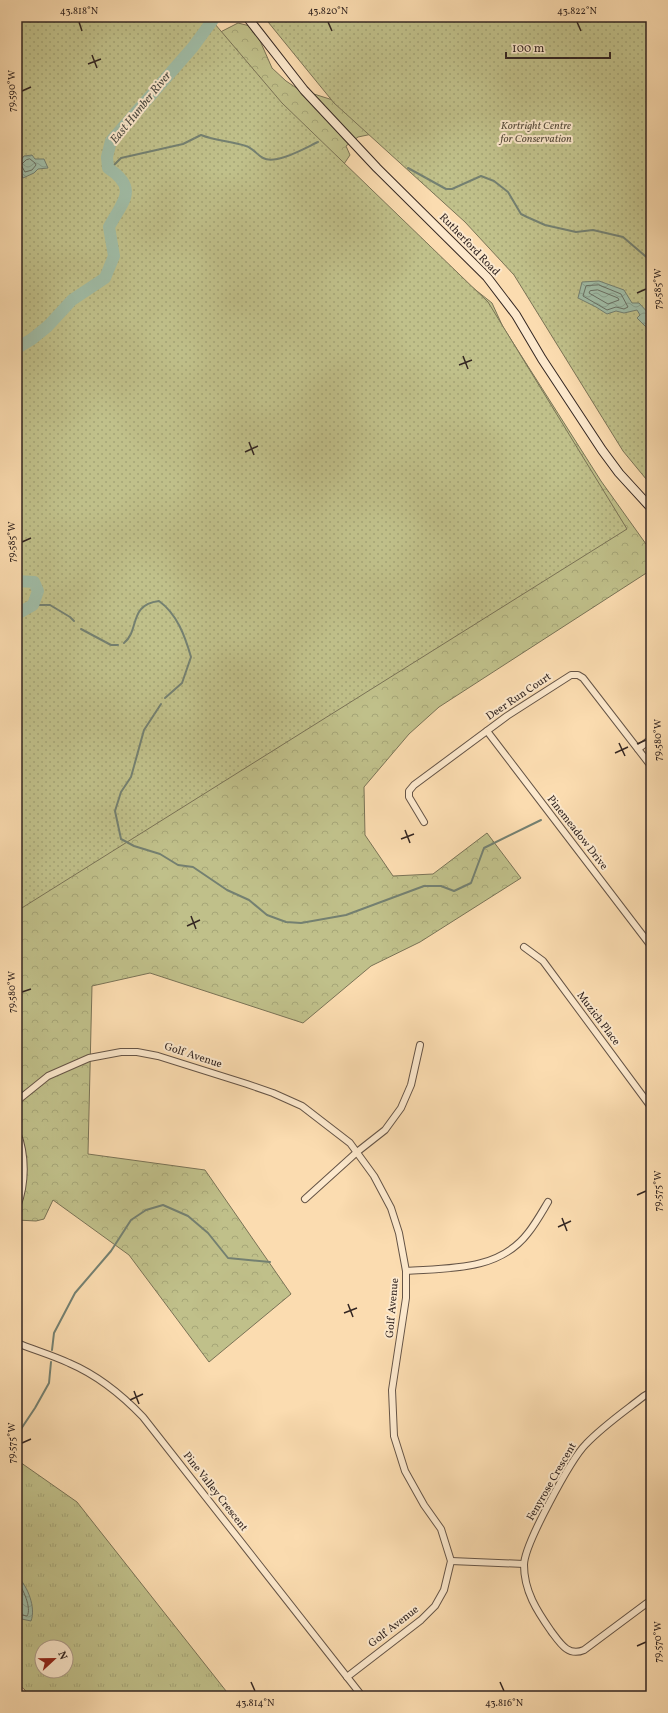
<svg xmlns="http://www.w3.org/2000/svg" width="668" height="1713" font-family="Vollkorn,serif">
<defs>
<pattern id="grass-tufts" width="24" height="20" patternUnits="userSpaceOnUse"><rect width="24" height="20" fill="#c0c08a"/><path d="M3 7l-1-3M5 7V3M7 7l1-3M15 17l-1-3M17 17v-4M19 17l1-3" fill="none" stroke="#a5a577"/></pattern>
<pattern id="forest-crowns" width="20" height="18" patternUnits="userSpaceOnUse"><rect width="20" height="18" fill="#c0c08a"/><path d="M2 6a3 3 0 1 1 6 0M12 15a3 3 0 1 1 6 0" fill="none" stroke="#a5a577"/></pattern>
<pattern id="park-dots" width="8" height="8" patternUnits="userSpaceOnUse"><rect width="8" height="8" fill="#c0c08a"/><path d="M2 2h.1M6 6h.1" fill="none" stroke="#a5a577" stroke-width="1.8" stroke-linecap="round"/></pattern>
<pattern id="water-waves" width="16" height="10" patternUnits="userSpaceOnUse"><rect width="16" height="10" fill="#a0bca6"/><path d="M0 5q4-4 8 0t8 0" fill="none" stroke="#8aa18f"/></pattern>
</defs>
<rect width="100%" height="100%" fill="#fbdcb0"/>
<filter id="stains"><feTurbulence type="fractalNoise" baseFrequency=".005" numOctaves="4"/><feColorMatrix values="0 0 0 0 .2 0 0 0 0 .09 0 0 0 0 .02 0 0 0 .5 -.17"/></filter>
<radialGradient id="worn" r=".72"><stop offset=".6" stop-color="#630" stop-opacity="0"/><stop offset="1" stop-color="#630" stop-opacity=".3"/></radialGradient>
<path fill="url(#grass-tufts)" stroke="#7a7356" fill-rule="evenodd" d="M 17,1460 L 77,1502 L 230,1696 L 28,1696 L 25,1690 L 17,1683 ZM 42,1647 L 66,1647 L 66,1671 L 42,1671 Z"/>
<path fill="url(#forest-crowns)" stroke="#7a7356" d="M 238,23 L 254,27 L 272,68 L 286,81 L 298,89 L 336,101 L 377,133 L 358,137 L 346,146 L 350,155 L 342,167 L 472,287 L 492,303 L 503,327 L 601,481 L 651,551 L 651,570 L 439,707 L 409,734 L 364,787 L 365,835 L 393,876 L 433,874 L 487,833 L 521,878 L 420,942 L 371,966 L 303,1023 L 150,973 L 92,986 L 88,1154 L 205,1170 L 291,1294 L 209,1362 L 129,1255 L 53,1200 L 44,1219 L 36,1221 L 17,1220 L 17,610 L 197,44 Z"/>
<g fill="url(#park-dots)" stroke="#7a7356">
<path d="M 17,17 L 209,17 L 282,103 L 488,302 L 627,529 L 17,911 Z"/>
<path d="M 264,17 L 651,17 L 651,485 L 623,451 L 514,275 L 465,222 L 334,103 Z"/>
</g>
<g fill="url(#water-waves)" stroke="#748071">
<path d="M 32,155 L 35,159 L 44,159 L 48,168 L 38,169 L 34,173 L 23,178 L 17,167 L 17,161 L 21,160 L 24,156 Z"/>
<path d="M 599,281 L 624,290 L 632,303 L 639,303 L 651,316 L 651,332 L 637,318 L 640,315 L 637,310 L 624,313 L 616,311 L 607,314 L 596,307 L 578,298 L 582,282 Z"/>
<path d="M 17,1576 C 28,1586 36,1608 31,1621 L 17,1618 Z"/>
</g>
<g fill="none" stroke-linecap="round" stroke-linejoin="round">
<g stroke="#6a7164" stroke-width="1">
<path d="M 30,159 L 35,163 L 36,165 L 32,170 L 25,172 L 21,165 L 26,160 Z"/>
<path d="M 599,285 L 621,294 L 628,307 L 624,309 L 616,307 L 607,310 L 583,296 L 586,286 Z"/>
<path d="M 598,290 L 618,298 L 619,300 L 608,304 L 589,293 L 590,291 Z"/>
<path d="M 17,1582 C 23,1587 32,1609 27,1616 L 17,1614"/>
</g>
<g stroke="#748071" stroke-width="2">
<path d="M 408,168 L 446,189 L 452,189 L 481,176 L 494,181 L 508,192 L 521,214 L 527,217 L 545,225 L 576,232 L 593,230 L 623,237 L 651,261"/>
<path d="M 110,169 L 121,158 L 183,144 L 201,135 C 216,141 231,141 246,146 C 253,148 257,155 263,158 C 276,165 305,148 318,142"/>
<path d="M 33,605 L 50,605 L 70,617 L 74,621"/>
<path d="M 81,629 L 111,645 L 118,645"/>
<path d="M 124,643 C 140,630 128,605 159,601 C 177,614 185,636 191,657 L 182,683 L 165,698"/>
<path d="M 161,704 L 144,730 L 131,777 L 121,792 L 115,811 L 121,839 L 134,846 L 160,854 L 178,865 L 193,867 L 227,890 L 249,900 L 267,915 L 286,922 L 301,923 L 346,915 L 424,886 L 441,886 L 454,891 L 471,883 L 484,848 L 541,820"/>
<path d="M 52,1350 L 54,1333 L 75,1293 L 111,1251 L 131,1220 L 146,1210 L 163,1205 L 188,1216 L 208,1233 L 228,1258 L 270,1262"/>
<path d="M 17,1435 L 35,1408 L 49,1383 L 51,1362"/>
</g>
<g stroke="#a0bca6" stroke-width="12">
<path d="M 17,348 L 32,339 L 48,326 L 72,300 L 105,278 L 114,256 L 109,227 C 122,202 140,189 108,168 L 107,157 L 111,141 L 193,47 L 215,17"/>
<path d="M 17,581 L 34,582 L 38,591 L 33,605 L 17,614"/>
</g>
<defs>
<g id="street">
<path d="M 487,731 L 651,946"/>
<path d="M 638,749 L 651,739"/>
<path d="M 424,822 L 409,797 L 409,791 L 414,785 L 507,716 L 571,675 L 578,675 L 583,678 L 651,766"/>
<path d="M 524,947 L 543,961 L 651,1107"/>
<path d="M 17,1101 L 48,1076 L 89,1058 L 121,1052 L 137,1052 L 158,1056 L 247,1084 L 273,1093 L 302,1106 L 350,1143 L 374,1176 L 391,1208 L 399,1233 L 406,1271 L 406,1298 L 392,1390 L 394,1436 L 405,1471 L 424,1505 L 441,1529 L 451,1561 L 444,1590 L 435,1606 L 421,1620 L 347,1677"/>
<path d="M 17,1132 C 26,1155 26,1183 17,1207"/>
<path d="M 305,1199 L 357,1152 L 385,1130 L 401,1108 L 411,1085 L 420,1045"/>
<path d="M 406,1271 C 449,1268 499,1271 528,1233 C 536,1223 542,1212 548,1202"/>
<path d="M 17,1343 C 34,1350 52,1355 69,1363 C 97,1375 122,1395 143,1417 L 362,1696"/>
<path d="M 651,1392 L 644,1396 C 625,1411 603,1426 586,1444 C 571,1459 524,1545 524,1565 C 524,1591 537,1611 551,1631 C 560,1643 568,1657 584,1650 L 651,1600"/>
<path d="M 451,1561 L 524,1564"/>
</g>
<path id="secondary" d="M 247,17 L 304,90 L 377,168 L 487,277 L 516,315 L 542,359 L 602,450 L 619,473 L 651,508"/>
</defs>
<use href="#street" stroke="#655446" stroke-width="8"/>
<use href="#secondary" stroke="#332622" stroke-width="10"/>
<use href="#street" stroke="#fce8cc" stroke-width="6"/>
<use href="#secondary" stroke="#fce8cc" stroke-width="8"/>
</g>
<path fill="none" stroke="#332622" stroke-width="1.5" d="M 79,22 L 82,31M 328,22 L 332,31M 577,22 L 581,31M 92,55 L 97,68M 88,64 L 101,59M 22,91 L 31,87M 637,293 L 646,289M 463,356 L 468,369M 459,365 L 472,360M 249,442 L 254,455M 245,452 L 258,446M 22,542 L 31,538M 619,743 L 625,756M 637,744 L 646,740M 615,753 L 628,747M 405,830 L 410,843M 401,839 L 414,834M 191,916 L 196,929M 187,926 L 200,920M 22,992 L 31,989M 637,1195 L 646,1191M 562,1218 L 567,1231M 558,1227 L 571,1221M 348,1304 L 353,1317M 344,1313 L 357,1308M 134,1391 L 139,1404M 130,1400 L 143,1394M 22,1443 L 31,1439M 637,1646 L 646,1642M 251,1682 L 255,1691M 500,1682 L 504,1691"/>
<g text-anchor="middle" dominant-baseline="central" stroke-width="4" stroke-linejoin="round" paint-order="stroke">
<g font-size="11" font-style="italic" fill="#564c3c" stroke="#fce8cc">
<text x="536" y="126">Kortright Centre<tspan x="536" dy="13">for Conservation</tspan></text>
</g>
<g font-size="11" fill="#332622" stroke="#fce8cc">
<text transform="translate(469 245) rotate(46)">Rutherford Road</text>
<text transform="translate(519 697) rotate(-34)">Deer Run Court</text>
<text transform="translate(577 833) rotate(52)">Pinemeadow Drive</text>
<text transform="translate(598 1019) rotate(53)">Muzich Place</text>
<text transform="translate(193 1056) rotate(18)">Golf Avenue</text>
<text transform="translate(393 1308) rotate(-85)">Golf Avenue</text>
<text transform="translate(552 1482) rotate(-60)">Fenyrose Crescent</text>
<text transform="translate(215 1492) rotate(52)">Pine Valley Crescent</text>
<text transform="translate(394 1627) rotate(-38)">Golf Avenue</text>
</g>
<g font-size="12" font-style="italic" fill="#4e4c43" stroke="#fce8cc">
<text transform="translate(141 108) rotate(-51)">East Humber River</text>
</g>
</g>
<rect width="668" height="1713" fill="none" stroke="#fbdcb0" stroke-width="44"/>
<g transform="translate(54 1659) rotate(68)"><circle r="19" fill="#fce8cc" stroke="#ac9a88"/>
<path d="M0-3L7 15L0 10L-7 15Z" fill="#8f2418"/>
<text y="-6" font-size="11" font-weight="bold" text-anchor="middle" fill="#332622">N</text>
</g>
<path d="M506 52v6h104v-6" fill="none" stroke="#332622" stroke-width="2"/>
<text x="512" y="52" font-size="12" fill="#332622" stroke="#fce8cc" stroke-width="3" paint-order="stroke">100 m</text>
<rect x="22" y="22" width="624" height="1669" fill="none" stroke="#332622" stroke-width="1.5"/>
<g font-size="10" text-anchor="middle" fill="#332622">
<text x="79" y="14">43.818°N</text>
<text x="328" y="14">43.820°N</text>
<text x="577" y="14">43.822°N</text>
<text transform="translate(11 91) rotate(-90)" y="4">79.590°W</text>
<text transform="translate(657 289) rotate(-90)" y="4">79.585°W</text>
<text transform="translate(11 542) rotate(-90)" y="4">79.585°W</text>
<text transform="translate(657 740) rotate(-90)" y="4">79.580°W</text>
<text transform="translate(11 992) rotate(-90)" y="4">79.580°W</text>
<text transform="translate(657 1191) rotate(-90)" y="4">79.575°W</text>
<text transform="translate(11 1443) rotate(-90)" y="4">79.575°W</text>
<text transform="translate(657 1642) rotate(-90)" y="4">79.570°W</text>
<text x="255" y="1706">43.814°N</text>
<text x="504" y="1706">43.816°N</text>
</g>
<rect width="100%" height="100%" filter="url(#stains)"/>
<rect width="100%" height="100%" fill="url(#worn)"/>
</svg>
